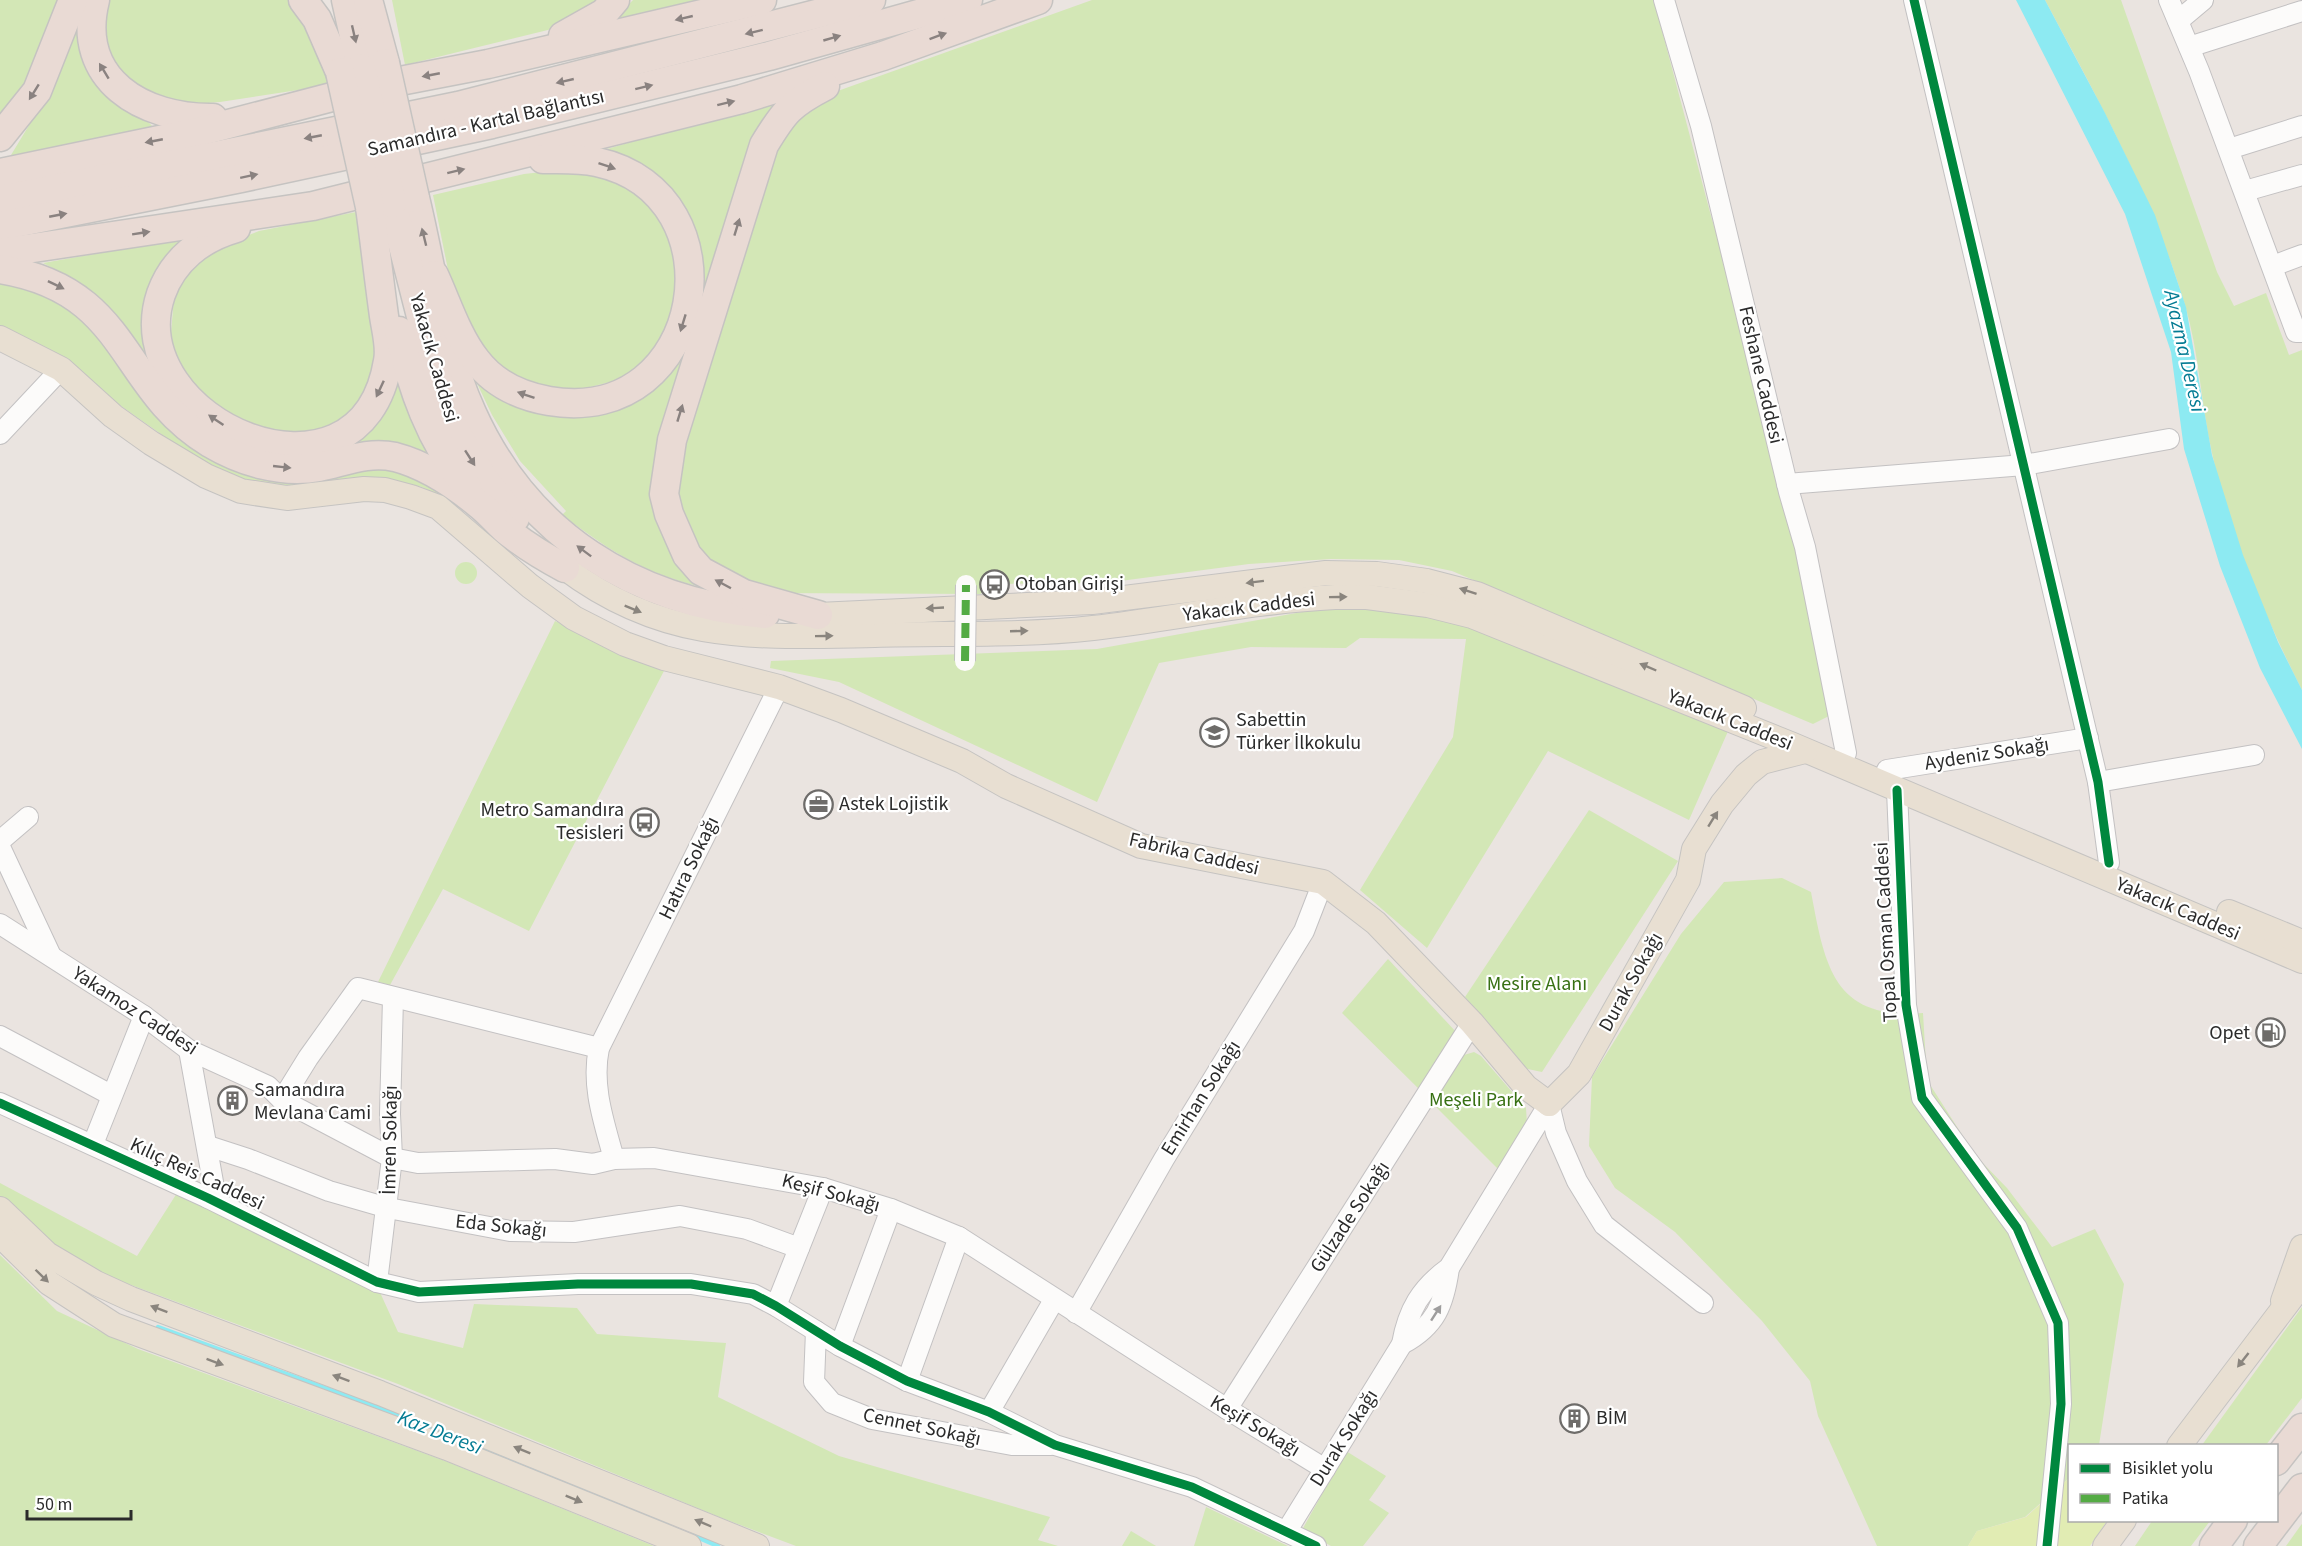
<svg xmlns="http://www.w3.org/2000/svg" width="2302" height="1546" font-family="'Source Sans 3',sans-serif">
<rect width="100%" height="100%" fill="#eae4e0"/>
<g fill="#d3e7b6">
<path d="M 0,0 L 64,0 L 18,106 L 0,121 Z"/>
<path d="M 82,0 L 138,111 L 153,127 L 8,160 L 51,89 Z"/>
<path d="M 105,0 L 293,0 L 331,85 L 220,102 L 183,105 L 142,92 L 122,74 L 110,52 L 103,31 Z"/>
<path d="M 392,0 L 605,0 L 556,28 L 405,65 Z"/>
<path d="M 633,0 L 706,0 L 611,23 Z"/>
<path d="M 1092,0 L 1654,0 L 1711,216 L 1776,434 L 1833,714 L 1813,724 L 1452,571 L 1399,560 L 1331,559 L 1249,564 L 1105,583 L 997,584 L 980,594 L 766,593 L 713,568 L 682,526 L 675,473 L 756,194 L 790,123 L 832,93 Z"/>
<path d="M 2045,0 L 2121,0 L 2217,272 L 2234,306 L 2266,293 L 2289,355 L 2302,350 L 2302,690 C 2265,617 2229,532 2212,453 C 2201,404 2199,352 2185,305 C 2152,197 2098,99 2045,0 Z"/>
<path d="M 786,97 L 759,128 L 740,171 L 703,297 C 705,247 691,202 649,170 C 637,161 621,156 607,149 Z"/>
<path d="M 569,169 L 600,173 L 626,185 L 651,204 L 674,242 L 678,314 L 640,367 L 614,381 L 586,388 L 563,389 L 535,385 L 515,376 L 491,358 L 475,340 L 451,285 L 433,195 L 524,174 Z"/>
<path d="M 356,212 L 380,354 L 373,385 L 335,427 L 280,435 L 230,416 L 193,386 L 170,345 L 174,297 L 183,275 L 215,248 L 259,231 Z"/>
<path d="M 185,238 L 148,291 L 143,324 L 145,353 C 117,313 87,285 43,263 Z"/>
<path d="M 0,281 L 60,294 L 97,327 L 169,426 L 387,463 L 451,493 L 445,499 L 422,487 L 385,479 L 298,490 L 219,475 L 111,399 L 0,326 Z"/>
<path d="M 690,338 L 654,481 L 711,589 C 648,576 613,553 562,515 L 566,511 L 520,461 L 492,415 L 466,360 L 575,408 Z"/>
<path d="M 398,367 L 445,466 L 340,446 Z"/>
<circle cx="466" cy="573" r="11"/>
<path d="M 1387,607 L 1451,618 L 1729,729 L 1689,820 L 1548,751 L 1427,948 L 1360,890 L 1453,737 L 1466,639 L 1360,638 L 1346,648 L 1251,647 L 1159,663 L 1097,802 L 839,682 L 770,668 L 771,661 L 1097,649 L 1313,610 Z"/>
<path d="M 555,621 L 665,669 L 529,931 L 443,889 L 390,985 L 378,982 Z"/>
<path d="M 1589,810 L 1678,861 L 1542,1072 L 1523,1068 L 1465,997 Z"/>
<path d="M 1782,878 L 1811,892 C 1825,966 1833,1020 1923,1013 L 1927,1080 L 1975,1155 L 2007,1188 L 2052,1247 L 2095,1229 L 2124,1284 L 2099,1445 L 2070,1446 L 2069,1478 L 2025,1517 L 1977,1531 L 1968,1546 L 1877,1546 L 1818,1416 L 1810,1381 L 1762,1321 L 1675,1232 L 1615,1188 L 1589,1146 L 1592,1077 L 1681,934 L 1724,882 Z"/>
<path d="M 1388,959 L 1457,1033 L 1420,1090 L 1342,1013 Z"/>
<path d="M 1474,1052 L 1481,1056 L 1526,1108 L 1527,1124 L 1498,1169 L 1429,1100 L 1464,1055 Z"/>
<path d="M 0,1183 L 137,1256 L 177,1193 L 378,1288 L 398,1332 L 463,1348 L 474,1304 L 577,1308 L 597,1334 L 726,1343 L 718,1397 L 839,1456 L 1050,1517 L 1038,1540 L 1058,1546 L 796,1546 L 719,1517 L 398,1384 L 69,1262 L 0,1197 Z"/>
<path d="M 0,1255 L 57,1311 L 138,1349 L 448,1462 L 654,1546 L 0,1546 Z"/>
<path d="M 2302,1307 L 2302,1398 L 2266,1445 L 2202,1445 Z"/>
<path d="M 1346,1451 L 1386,1476 L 1369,1500 L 1389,1513 L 1363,1546 L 1331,1546 L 1302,1530 Z"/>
<path d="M 1206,1507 L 1288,1546 L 1194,1546 Z"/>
<path d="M 2152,1521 L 2152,1520 L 2210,1521 L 2191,1546 L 2135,1546 Z"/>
<path d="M 2302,1524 L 2302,1546 L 2286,1546 L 2301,1525 Z"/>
<path d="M 1131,1531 L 1156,1546 L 1122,1546 Z"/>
</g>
<path fill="#e1ecb3" d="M 2069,1478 L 2070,1520 L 2107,1521 L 2090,1546 L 1968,1546 L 1977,1531 L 2026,1517 Z"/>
<path fill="#8deaf2" d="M 2016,0 L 2045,0 L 2105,113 L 2155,215 L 2186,307 L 2212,455 L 2243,555 L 2278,642 L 2302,690 L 2302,749 L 2260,668 L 2220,566 L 2184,449 L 2171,352 L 2125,214 Z"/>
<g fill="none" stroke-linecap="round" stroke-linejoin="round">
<g stroke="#8deaf2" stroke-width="4.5">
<path d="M 158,1327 L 377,1407 L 668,1525"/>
<path d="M 692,1535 L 718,1546"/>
</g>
<defs>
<g id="minor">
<path d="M 1664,0 L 1701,126 L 1789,492 L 1805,547 L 1846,753"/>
<path d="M 1914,0 L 2098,782 L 2109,863"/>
<path d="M 2169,0 L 2199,71 L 2296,332 L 2302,332"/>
<path d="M 2178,21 L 2203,0"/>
<path d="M 2189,47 L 2302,11"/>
<path d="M 2229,149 L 2302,126"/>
<path d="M 2245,191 L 2302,175"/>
<path d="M 2273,266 L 2302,255"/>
<path d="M 0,434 L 61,369"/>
<path d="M 1787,484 L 2024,465 L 2169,439"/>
<path d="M 1887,770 L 2088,738"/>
<path d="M 2098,782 L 2254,755"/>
<path d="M 1897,790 L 1906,1005 L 1922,1098 L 2017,1228 L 2058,1323 L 2061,1404 L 2047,1546"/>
<path d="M 0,841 L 28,817"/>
<path d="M 0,847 L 51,956"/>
<path d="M 0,924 L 144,1016 L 189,1050 L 268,1086 L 282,1100 L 308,1058 L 358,988 L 599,1048"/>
<path d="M 0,1036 L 111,1095"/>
<path d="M 189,1050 L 213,1182 L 208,1198"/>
<path d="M 282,1100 L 392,1158 L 418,1163 L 555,1159 L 593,1164 L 614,1159 L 654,1158 L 823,1188 L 891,1209 L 959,1237 L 1227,1409 L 1325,1469"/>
<path d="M 0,1103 L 208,1198 L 377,1282 L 419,1292 L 578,1284 L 691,1284 L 753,1294 L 776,1306 L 840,1346 L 907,1381 L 989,1412 L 1055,1445 L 1192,1487 L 1316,1546"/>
<path d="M 1549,1104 L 1556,1133 L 1577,1181 L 1604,1225 L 1703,1303"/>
<path d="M 93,1144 L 144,1016"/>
<path d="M 208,1146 L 248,1159 L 329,1191 L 388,1208 L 510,1231 L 574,1232 L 680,1216 L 747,1229 L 799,1248"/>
<path d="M 614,1159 C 604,1122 591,1086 599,1048 L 779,687"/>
<path d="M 377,1282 L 392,1158 L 390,1114 L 393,998"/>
<path d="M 776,1306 L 823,1188"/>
<path d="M 1076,1313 L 1164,1159 L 1304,931 L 1323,882"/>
<path d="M 816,1331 L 814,1382 L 832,1403 L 872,1419 L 1012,1445 L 1051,1445"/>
<path d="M 1402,1344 C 1436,1326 1444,1304 1449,1268"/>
<path d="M 840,1346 L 891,1209"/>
<path d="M 907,1381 L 959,1237"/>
<path d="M 1227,1409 L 1472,1023"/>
<path d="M 989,1412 L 1054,1300"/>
<path d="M 1286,1532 L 1402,1344 C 1408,1310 1421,1288 1449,1268 L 1549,1104"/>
</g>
<g id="major">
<path d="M 0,338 L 61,369 L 113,416 L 151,443 L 206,476 L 241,491 L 287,498 L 364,489 L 385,490 L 411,497 L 438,507 L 530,586 L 574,618 L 625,644 L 664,658 L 779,687 L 841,710 L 962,761 L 1006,786 L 1141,846 L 1323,882 L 1376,923 L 1472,1023 L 1526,1087 L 1549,1104"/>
<path d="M 565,568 C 666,644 756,637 875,635 C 947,633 1021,636 1093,628 C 1173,619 1254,601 1335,597 L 1367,597 L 1428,605 L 1472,616 L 1793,745 L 2302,961"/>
<path d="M 818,615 L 1092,602 L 1326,573 L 1377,574 L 1427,581 L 1477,594 L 1744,708"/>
<path d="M 2229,912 L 2302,942"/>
<path d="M 1549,1104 L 1579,1074 L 1688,880 L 1694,849 L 1722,804 L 1746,775 L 1762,762 L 1805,751"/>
<path d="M 0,1209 L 47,1254 L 96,1283 L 131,1299 L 380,1393 L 757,1546"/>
<path d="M 0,1235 L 49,1283 L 114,1325 L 447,1448 L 689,1546"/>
<path d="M 2283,1301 L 2302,1247"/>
<path d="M 2179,1446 L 2302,1284"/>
<path d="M 2105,1546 L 2124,1520"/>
</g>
<g id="highway">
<path d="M 95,0 C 75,80 143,119 213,118"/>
<path d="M 303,0 L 317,19 L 340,72"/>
<path d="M 346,0 L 361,68"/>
<path d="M 368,0 L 385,63"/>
<path d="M 563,36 L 604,13 L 615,0"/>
<path d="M 0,137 L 37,91 L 73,0"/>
<path d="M 0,173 L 198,132 L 374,86 L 488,64 L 762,0"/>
<path d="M 415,198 C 432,268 442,348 472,413 C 527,535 634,602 765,614"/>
<path d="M 0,200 L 458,106 L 871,0"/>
<path d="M 392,203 L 436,375 L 451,423 L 483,478 L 515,518"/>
<path d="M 0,226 L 241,178 L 492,124 L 769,56 L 968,0"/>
<path d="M 236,228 C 201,238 173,260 161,294 C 118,421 361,527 388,361 C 391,347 386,330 384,316 C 379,280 375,244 370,207"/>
<path d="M 0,253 L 313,206 L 742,99 L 883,56 L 1038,0"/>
<path d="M 0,269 C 131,290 118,387 210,443 C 242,462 282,474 319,467 C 344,462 368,451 395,457 C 426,465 457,486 481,506 C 492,515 500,526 511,534 C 528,547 546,558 565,568"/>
<path d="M 434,275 C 447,303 457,336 476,360 C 494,384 521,396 549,401 C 707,428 744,194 597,162 C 579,158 561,159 543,159"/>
<path d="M 399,331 C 412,389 430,440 467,487"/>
<path d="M 818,615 L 744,594 L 701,571 L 687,555 L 669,514 L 664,494 L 672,440 L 764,145 C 784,112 790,104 825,86"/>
<path d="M 2276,1461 L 2302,1428"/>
<path d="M 2214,1546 L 2233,1520"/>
<path d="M 2258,1546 L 2302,1488"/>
</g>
</defs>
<use href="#minor" stroke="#c3c1c2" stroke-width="22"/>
<use href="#major" stroke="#c5c3c1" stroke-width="26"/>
<use href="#highway" stroke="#c5c3c1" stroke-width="31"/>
<use href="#minor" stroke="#fcfbfa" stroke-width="20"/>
<use href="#major" stroke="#e8dfd2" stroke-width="24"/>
<use href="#highway" stroke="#e9dad4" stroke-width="28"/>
<defs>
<path id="minor-bridge" d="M 965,661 L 966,585"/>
<g id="highway-bridge">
<path d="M 385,63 L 415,198"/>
<path d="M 361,68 L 392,203"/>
<path d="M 340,72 L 370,207"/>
</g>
</defs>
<use href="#minor-bridge" stroke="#c3c1c2" stroke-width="22" stroke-linecap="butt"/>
<use href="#highway-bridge" stroke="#c5c3c1" stroke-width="31" stroke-linecap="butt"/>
<use href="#minor-bridge" stroke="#fcfbfa" stroke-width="20"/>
<use href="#highway-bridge" stroke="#e9dad4" stroke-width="28"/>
<path stroke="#54ab44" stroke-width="8" stroke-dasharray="15 8" stroke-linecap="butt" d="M 965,661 L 966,585"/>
<defs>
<g id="cycleway">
<path d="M 1914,0 L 2098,782 L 2109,863"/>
<path d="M 1897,790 L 1906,1005 L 1922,1098 L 2017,1228 L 2058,1323 L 2061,1404 L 2047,1546"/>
<path d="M 0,1103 L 208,1198 L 377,1282 L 419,1292 L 578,1284 L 691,1284 L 753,1294 L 776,1306 L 840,1346 L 907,1381 L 989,1412 L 1055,1445 L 1192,1487 L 1316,1546"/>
</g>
</defs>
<use href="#cycleway" stroke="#fff" stroke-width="13"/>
<use href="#cycleway" stroke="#00873e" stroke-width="9"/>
</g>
<defs><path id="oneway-solid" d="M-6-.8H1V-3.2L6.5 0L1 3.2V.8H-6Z" transform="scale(1.5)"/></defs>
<g fill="#8a8280">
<use href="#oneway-solid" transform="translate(684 18) rotate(167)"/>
<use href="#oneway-solid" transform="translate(754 32) rotate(166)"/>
<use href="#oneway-solid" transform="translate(354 34) rotate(77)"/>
<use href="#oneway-solid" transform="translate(938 36) rotate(-20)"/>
<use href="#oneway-solid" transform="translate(832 38) rotate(-16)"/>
<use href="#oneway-solid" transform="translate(104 71) rotate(-121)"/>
<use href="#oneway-solid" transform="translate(431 75) rotate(169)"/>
<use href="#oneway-solid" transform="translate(565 81) rotate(167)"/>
<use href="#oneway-solid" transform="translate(644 87) rotate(-14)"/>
<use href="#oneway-solid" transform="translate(34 92) rotate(122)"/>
<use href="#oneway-solid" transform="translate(726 103) rotate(-14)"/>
<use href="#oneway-solid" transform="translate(313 137) rotate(169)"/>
<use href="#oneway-solid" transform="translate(154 141) rotate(169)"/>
<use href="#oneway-solid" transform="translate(607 166) rotate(19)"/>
<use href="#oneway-solid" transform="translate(456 171) rotate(-14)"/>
<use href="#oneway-solid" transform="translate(249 176) rotate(-12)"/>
<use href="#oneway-solid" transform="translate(58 215) rotate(-11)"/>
<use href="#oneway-solid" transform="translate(737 227) rotate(-73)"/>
<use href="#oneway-solid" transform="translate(141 233) rotate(-9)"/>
<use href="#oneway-solid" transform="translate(424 237) rotate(-104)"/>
<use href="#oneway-solid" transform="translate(56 285) rotate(26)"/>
<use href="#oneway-solid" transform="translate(683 323) rotate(107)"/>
<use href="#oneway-solid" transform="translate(380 389) rotate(115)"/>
<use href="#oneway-solid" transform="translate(526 395) rotate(-161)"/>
<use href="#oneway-solid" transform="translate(680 413) rotate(-73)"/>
<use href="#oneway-solid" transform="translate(216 420) rotate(-146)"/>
<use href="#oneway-solid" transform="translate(470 458) rotate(57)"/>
<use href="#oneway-solid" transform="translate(282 467) rotate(6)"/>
<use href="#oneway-solid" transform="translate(584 551) rotate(-143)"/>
<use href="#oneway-solid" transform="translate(723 584) rotate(-152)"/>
</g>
<g fill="#8a857e">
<use href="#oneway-solid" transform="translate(1255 582) rotate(173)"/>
<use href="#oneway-solid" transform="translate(1468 591) rotate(-162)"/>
<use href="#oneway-solid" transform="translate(1338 597) rotate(-1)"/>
<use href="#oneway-solid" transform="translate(935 608) rotate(177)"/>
<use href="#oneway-solid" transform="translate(633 609) rotate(22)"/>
<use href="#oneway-solid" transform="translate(1019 631) rotate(-2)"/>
<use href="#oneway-solid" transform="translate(824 636) rotate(-1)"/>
<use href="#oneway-solid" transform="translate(1648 667) rotate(-157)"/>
<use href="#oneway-solid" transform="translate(1713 819) rotate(-58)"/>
<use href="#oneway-solid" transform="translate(42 1276) rotate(44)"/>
<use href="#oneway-solid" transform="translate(159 1309) rotate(-159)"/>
<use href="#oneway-solid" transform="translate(2243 1360) rotate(128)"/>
<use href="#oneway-solid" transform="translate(215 1362) rotate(20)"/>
<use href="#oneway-solid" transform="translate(341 1378) rotate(-160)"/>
<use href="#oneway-solid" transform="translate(522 1450) rotate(-158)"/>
<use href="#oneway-solid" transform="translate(574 1499) rotate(22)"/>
<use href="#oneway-solid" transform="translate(703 1523) rotate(-157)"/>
</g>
<use fill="#9e9d9d" href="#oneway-solid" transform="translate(1436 1313) rotate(-57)"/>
<defs>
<symbol id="bus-ring" viewBox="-11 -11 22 22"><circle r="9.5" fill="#fff" stroke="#6e6c6a" stroke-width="1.5"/><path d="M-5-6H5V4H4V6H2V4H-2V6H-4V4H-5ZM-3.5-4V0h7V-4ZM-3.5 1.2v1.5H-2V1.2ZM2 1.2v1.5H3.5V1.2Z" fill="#6e6c6a"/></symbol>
<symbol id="school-ring" viewBox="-11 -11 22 22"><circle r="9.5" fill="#fff" stroke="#6e6c6a" stroke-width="1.5"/><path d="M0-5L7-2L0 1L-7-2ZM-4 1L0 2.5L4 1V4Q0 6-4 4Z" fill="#6e6c6a"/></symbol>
<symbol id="office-ring" viewBox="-11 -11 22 22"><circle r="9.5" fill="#fff" stroke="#6e6c6a" stroke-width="1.5"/><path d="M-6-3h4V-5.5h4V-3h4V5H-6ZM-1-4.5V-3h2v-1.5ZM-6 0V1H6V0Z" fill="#6e6c6a"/></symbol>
<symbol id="fuel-ring" viewBox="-11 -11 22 22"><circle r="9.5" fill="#fff" stroke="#6e6c6a" stroke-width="1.5"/><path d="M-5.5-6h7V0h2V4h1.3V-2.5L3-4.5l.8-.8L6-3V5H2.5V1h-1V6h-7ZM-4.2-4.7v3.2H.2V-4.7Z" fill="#6e6c6a"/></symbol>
<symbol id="building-ring" viewBox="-11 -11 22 22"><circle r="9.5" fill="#fff" stroke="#6e6c6a" stroke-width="1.5"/><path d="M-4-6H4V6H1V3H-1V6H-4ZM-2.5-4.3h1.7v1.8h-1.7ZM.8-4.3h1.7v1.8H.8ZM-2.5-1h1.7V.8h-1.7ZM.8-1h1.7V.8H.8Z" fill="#6e6c6a"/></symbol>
</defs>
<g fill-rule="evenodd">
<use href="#bus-ring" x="978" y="568" width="33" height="33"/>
<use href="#school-ring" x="1198" y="716" width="33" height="33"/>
<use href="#office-ring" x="802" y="788" width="33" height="33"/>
<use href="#bus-ring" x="628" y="806" width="33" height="33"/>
<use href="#fuel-ring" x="2254" y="1016" width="33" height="33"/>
<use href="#building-ring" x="216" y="1084" width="33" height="33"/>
<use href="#building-ring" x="1558" y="1402" width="33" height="33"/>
</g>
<g text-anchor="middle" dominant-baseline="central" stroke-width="4.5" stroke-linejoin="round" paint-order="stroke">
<g font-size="20" fill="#2b2b2b" stroke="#fff">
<text transform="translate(486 123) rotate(-13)">Samandıra - Kartal Bağlantısı</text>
<text transform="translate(434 358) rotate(74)">Yakacık Caddesi</text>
<text transform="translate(1761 375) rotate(77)">Feshane Caddesi</text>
<text transform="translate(1249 607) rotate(-7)">Yakacık Caddesi</text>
<text transform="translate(1730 720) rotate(22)">Yakacık Caddesi</text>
<text transform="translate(1987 754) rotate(-9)">Aydeniz Sokağı</text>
<text transform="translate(1194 854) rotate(13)">Fabrika Caddesi</text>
<text transform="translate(689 868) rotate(-64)">Hatıra Sokağı</text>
<text transform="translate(2178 909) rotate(23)">Yakacık Caddesi</text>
<text transform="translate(1886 932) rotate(-93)">Topal Osman Caddesi</text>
<text transform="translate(1631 982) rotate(-61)">Durak Sokağı</text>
<text transform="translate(135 1011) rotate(33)">Yakamoz Caddesi</text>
<text transform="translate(1201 1098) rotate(-58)">Emirhan Sokağı</text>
<text transform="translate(390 1140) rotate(-89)">İmren Sokağı</text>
<text transform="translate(197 1174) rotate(25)">Kılıç Reis Caddesi</text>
<text transform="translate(831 1193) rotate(15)">Keşif Sokağı</text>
<text transform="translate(1350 1217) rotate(-57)">Gülzade Sokağı</text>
<text transform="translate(501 1226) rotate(6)">Eda Sokağı</text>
<text transform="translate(1255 1426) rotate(31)">Keşif Sokağı</text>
<text transform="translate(922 1427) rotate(12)">Cennet Sokağı</text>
<text transform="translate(1344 1438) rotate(-58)">Durak Sokağı</text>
</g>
<g font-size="20" fill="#2b2b2b" stroke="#fff" text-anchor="start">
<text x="1015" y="584">Otoban Girişi</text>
<text x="1236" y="720">Sabettin<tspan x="1236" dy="23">Türker İlkokulu</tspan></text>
<text x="839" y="804">Astek Lojistik</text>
<text x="624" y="810" text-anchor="end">Metro Samandıra<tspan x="624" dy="23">Tesisleri</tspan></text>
<text x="2250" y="1033" text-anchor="end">Opet</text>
<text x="254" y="1090">Samandıra<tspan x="254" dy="23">Mevlana Cami</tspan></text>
<text x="1596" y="1418">BİM</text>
</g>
<g font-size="20" fill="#377013" stroke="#fff">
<text x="1537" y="984">Mesire Alanı</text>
<text x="1476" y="1100">Meşeli Park</text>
</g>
<g font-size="21" font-style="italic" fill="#037b93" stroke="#fff">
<text transform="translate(2185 351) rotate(77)">Ayazma Deresi</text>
<text transform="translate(440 1432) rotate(21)">Kaz Deresi</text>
</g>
</g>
<rect x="2068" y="1444" width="210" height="78" fill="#ffffff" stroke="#aaaaaa" stroke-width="1.5"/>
<rect x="2080" y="1464" width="30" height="9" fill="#00873e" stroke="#aaaaaa" stroke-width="1.5"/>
<text x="2122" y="1474" font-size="18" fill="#2b2b2b">Bisiklet yolu</text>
<rect x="2080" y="1494" width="30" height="9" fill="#54ab44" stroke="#aaaaaa" stroke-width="1.5"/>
<text x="2122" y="1504" font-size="18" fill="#2b2b2b">Patika</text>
<path d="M27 1510v9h104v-9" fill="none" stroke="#2b2b2b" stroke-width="3"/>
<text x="36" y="1510" font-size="18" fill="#2b2b2b" stroke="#ffffff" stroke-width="4.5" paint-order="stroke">50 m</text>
</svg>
